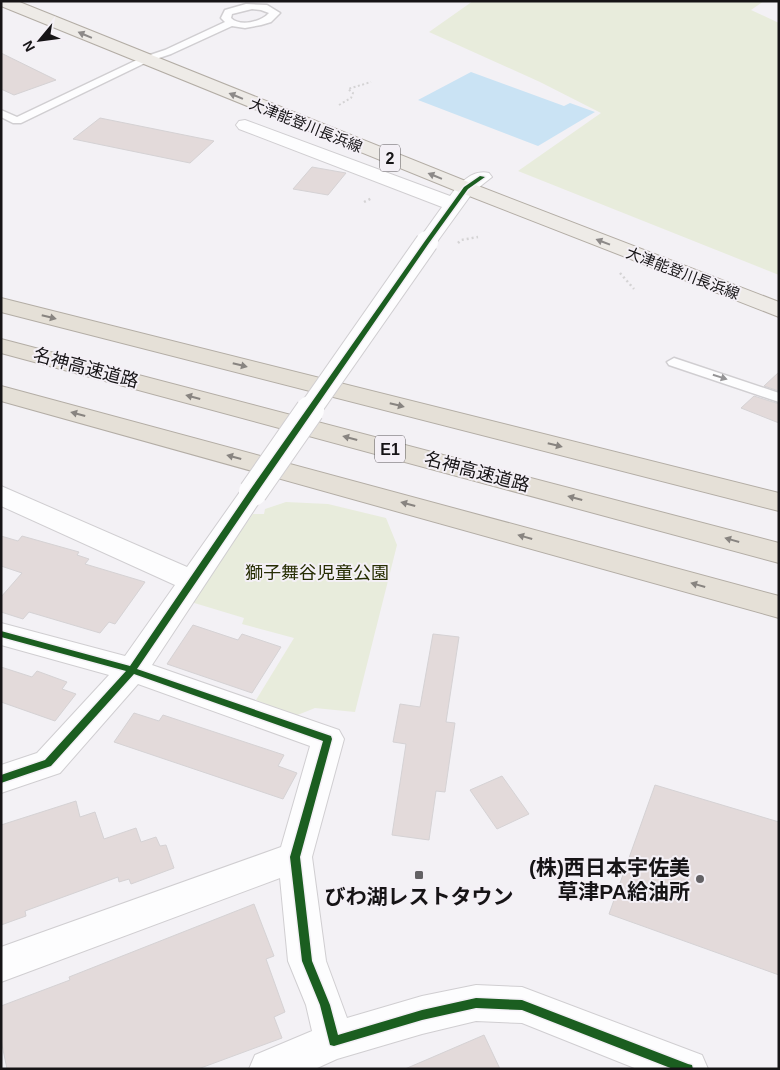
<svg xmlns="http://www.w3.org/2000/svg" width="780" height="1070" font-family="Arial,'Noto Sans JP',sans-serif">
<rect width="100%" height="100%" fill="#f3f1f5"/>
<g fill="#e8ecdc">
<path d="M 473,1 L 764,1 L 751,10 L 779,23 L 779,275 L 518,171 L 601,113 L 540,82 L 429,32 Z"/>
<path d="M 286,502 L 328,504 L 386,518 L 397,545 L 355,712 L 315,708 L 295,716 L 256,700 L 294,638 L 242,624 L 244,618 L 191,602 L 253,514 L 264,514 L 265,509 Z"/>
</g>
<path fill="#cae3f4" d="M 471,72 L 564,106 L 570,103 L 595,112 L 538,146 L 418,100 Z"/>
<g fill="#e3dada" stroke="#d5d2d4">
<path d="M 1,53 L 56,80 L 14,95 L 1,89 Z"/>
<path d="M 100,118 L 214,141 L 190,163 L 73,139 Z"/>
<path d="M 312,167 L 346,173 L 328,195 L 293,189 Z"/>
<path d="M 779,372 L 779,391 L 764,386 Z"/>
<path d="M 754,396 L 779,404 L 779,423 L 741,408 Z"/>
<path d="M 1,536 L 18,541 L 22,536 L 79,552 L 77,555 L 89,559 L 85,564 L 145,582 L 115,624 L 109,622 L 100,633 L 29,612 L 23,619 L 1,612 L 1,597 L 22,573 L 1,566 Z"/>
<path d="M 193,625 L 238,640 L 242,634 L 281,647 L 252,693 L 167,664 Z"/>
<path d="M 433,634 L 459,637 L 446,722 L 455,723 L 445,792 L 436,791 L 429,840 L 392,835 L 406,744 L 393,742 L 400,704 L 420,707 Z"/>
<path d="M 1,667 L 32,677 L 37,671 L 67,682 L 62,689 L 76,694 L 55,721 L 1,702 Z"/>
<path d="M 134,713 L 159,721 L 163,715 L 284,755 L 278,766 L 297,773 L 283,799 L 114,742 Z"/>
<path d="M 502,776 L 529,814 L 497,829 L 470,790 Z"/>
<path d="M 655,785 L 779,822 L 779,975 L 609,914 Z"/>
<path d="M 76,801 L 80,817 L 95,812 L 104,839 L 136,828 L 141,842 L 156,837 L 160,846 L 166,845 L 174,868 L 131,884 L 129,879 L 119,882 L 118,877 L 25,911 L 26,916 L 1,925 L 1,825 Z"/>
<path d="M 254,904 L 274,956 L 266,959 L 285,1012 L 274,1017 L 282,1038 L 198,1069 L 7,1069 L 1,1040 L 1,1006 L 70,980 L 69,977 Z"/>
<path d="M 484,1035 L 500,1069 L 405,1069 Z"/>
</g>
<g fill="none" stroke-linecap="round" stroke-linejoin="round">
<defs>
<g id="lane">
<path d="M 246,4 L 267,5 L 280,13 L 271,22 L 261,25 L 245,28 L 232,26 L 171,54 L 147,62 L 21,123 L 13,123 L 1,117 L 1,110 L 17,117 L 141,58 L 165,50 L 225,22 L 221,18 L 225,10 ZM 252,9 L 261,10 L 269,13 C 261,22 240,27 231,18 L 232,14 Z"/>
<path d="M 674,358 L 779,393 L 779,402 L 669,365 L 667,362 Z"/>
</g>
<g id="street">
<path d="M 245,120 L 450,196 C 459,184 472,169 489,173 L 492,177 L 473,192 L 434,246 L 427,248 L 420,246 L 417,242 L 442,207 L 239,129 L 236,125 L 239,121 Z"/>
<path d="M 253,483 L 262,486 L 266,492 L 152,665 L 339,730 L 344,739 L 312,857 L 326,961 L 347,1018 L 422,996 L 476,985 L 522,987 L 702,1055 L 708,1069 L 637,1069 L 522,1023 L 476,1021 L 422,1034 L 337,1059 L 315,1069 L 249,1069 L 255,1055 L 312,1031 L 306,1005 L 288,961 L 280,878 L 1,982 L 1,947 L 281,847 L 310,746 L 138,684 L 60,773 L 1,793 L 1,765 L 37,753 L 109,675 L 1,645 L 1,623 L 125,656 L 175,585 L 1,506 L 1,486 L 187,567 L 244,486 Z"/>
</g>
<path id="primary" d="M 1,1 L 17,1 L 473,184 L 779,302 L 779,317 L 459,192 L 1,6 Z"/>
<g id="highway">
<path d="M 1,298 L 779,493 L 779,511 L 1,312 Z"/>
<path d="M 1,339 L 779,543 L 779,563 L 1,353 Z"/>
<path d="M 1,386 L 779,596 L 779,618 L 1,401 Z"/>
</g>
</defs>
<use href="#lane" stroke="#d0ced1" stroke-width="3"/>
<use href="#street" stroke="#d0ced1" stroke-width="2"/>
<use href="#primary" stroke="#b3ada5" stroke-width="2"/>
<use href="#highway" stroke="#b3ada5" stroke-width="2"/>
<path stroke="#d4d3d4" stroke-width="2" stroke-dasharray="2 2.5" stroke-linecap="butt" d="M 339,105 L 351,98 L 353,93 L 348,89 L 371,82"/>
<g stroke="#d4d3d4" stroke-width="2.5" stroke-dasharray="2 3" stroke-linecap="butt">
<path d="M 364,202 L 372,198"/>
<path d="M 458,243 L 461,240 L 478,237"/>
<path d="M 620,273 L 634,289"/>
</g>
<use href="#lane" fill="#fdfdfe" fill-rule="evenodd"/>
<use href="#street" fill="#fdfdfe" fill-rule="evenodd"/>
<use href="#primary" fill="#eeebe7" fill-rule="evenodd"/>
<use href="#highway" fill="#e5e0d7" fill-rule="evenodd"/>
<defs>
<path id="street-bridge-far1" d="M 309,411 L 427,242"/>
<path id="street-bridge" d="M 253,492 L 310,410"/>
</defs>
<use href="#street-bridge-far1" stroke="#d0ced1" stroke-width="24" stroke-linecap="butt"/>
<use href="#street-bridge" stroke="#d0ced1" stroke-width="30" stroke-linecap="butt"/>
<use href="#street-bridge-far1" stroke="#fdfdfe" stroke-width="22"/>
<use href="#street-bridge" stroke="#fdfdfe" stroke-width="28"/>
<defs>
<path id="cycleway" d="M 480,176 L 485,177 L 468,189 L 429,243 L 256,494 L 137,669 L 331,736 L 332,739 L 300,857 L 312,961 L 330,1005 L 338,1035 L 422,1010 L 476,998 L 522,1000 L 688,1064 L 692,1065 L 693,1069 L 673,1069 L 522,1010 L 476,1008 L 422,1020 L 334,1046 L 330,1045 L 320,1005 L 302,961 L 290,857 L 323,741 L 134,674 L 51,766 L 1,783 L 1,775 L 45,760 L 126,671 L 1,637 L 1,631 L 130,666 L 250,490 L 425,241 L 464,187 Z"/>
</defs>
<use href="#cycleway" stroke="#f4f0f6" stroke-width="3"/>
<use href="#cycleway" fill="#1b5e20" fill-rule="evenodd"/>
</g>
<defs><path id="oneway-solid" d="M-6-.8H1V-3.2L6.5 0L1 3.2V.8H-6Z" transform="scale(1.25)"/></defs>
<g fill="#8d8a89">
<use href="#oneway-solid" transform="translate(85 35) rotate(-157)"/>
<use href="#oneway-solid" transform="translate(236 96) rotate(-158)"/>
<use href="#oneway-solid" transform="translate(435 176) rotate(-158)"/>
<use href="#oneway-solid" transform="translate(603 242) rotate(-159)"/>
</g>
<g fill="#888480">
<use href="#oneway-solid" transform="translate(49 317) rotate(14)"/>
<use href="#oneway-solid" transform="translate(240 365) rotate(14)"/>
<use href="#oneway-solid" transform="translate(193 397) rotate(-165)"/>
<use href="#oneway-solid" transform="translate(397 405) rotate(14)"/>
<use href="#oneway-solid" transform="translate(78 414) rotate(-165)"/>
<use href="#oneway-solid" transform="translate(350 438) rotate(-165)"/>
<use href="#oneway-solid" transform="translate(555 445) rotate(14)"/>
<use href="#oneway-solid" transform="translate(234 457) rotate(-165)"/>
<use href="#oneway-solid" transform="translate(575 498) rotate(-165)"/>
<use href="#oneway-solid" transform="translate(408 504) rotate(-165)"/>
<use href="#oneway-solid" transform="translate(525 537) rotate(-164)"/>
<use href="#oneway-solid" transform="translate(732 540) rotate(-164)"/>
<use href="#oneway-solid" transform="translate(698 585) rotate(-164)"/>
</g>
<use fill="#959496" href="#oneway-solid" transform="translate(720 377) rotate(18)"/>
<g fill="#636164" stroke="#f4f0f6" stroke-width="2">
<rect x="414" y="870" width="10" height="10" rx="2.5"/>
<circle cx="700" cy="879" r="5"/>
</g>
<g text-anchor="middle" dominant-baseline="central" stroke-width="4" stroke-linejoin="round" paint-order="stroke">
<g font-size="15" fill="#161416" stroke="#f4f0f6">
<text transform="translate(306 125) rotate(22)">大津能登川長浜線</text>
<text transform="translate(683 273) rotate(21)">大津能登川長浜線</text>
</g>
<g fill="#f4f0f6" stroke="#595659" stroke-width="1">
<rect x="380" y="144.5" width="20" height="27" rx="4"/>
<rect x="375" y="435.5" width="30" height="27" rx="4"/>
</g>
<g font-size="16" font-weight="bold" fill="#161416">
<text x="390" y="158">2</text>
<text x="390" y="449">E1</text>
</g>
<g font-size="18" fill="#161416" stroke="#f4f0f6">
<text transform="translate(86 368) rotate(15)">名神高速道路</text>
<text transform="translate(477 472) rotate(15)">名神高速道路</text>
</g>
<g font-size="18" fill="#262d03" stroke="#f4f0f6">
<text x="317" y="573">獅子舞谷児童公園</text>
</g>
<g font-size="21" font-weight="bold" fill="#161416" stroke="#f4f0f6" text-anchor="end">
<text x="690" y="867">(株)西日本宇佐美<tspan x="690" dy="24">草津PA給油所</tspan></text>
<text x="419" y="896" text-anchor="middle">びわ湖レストタウン</text>
</g>
</g>
<rect width="780" height="1070" fill="none" stroke="#161416" stroke-width="5"/>
<g transform="translate(40 40) rotate(241)" stroke="#f4f0f6" stroke-width="4" paint-order="stroke">
<path d="M0-4L9 19L0 12L-9 19Z" fill="#161416"/>
<text y="-8" font-size="14" font-weight="bold" text-anchor="middle" fill="#161416">N</text>
</g>
</svg>
